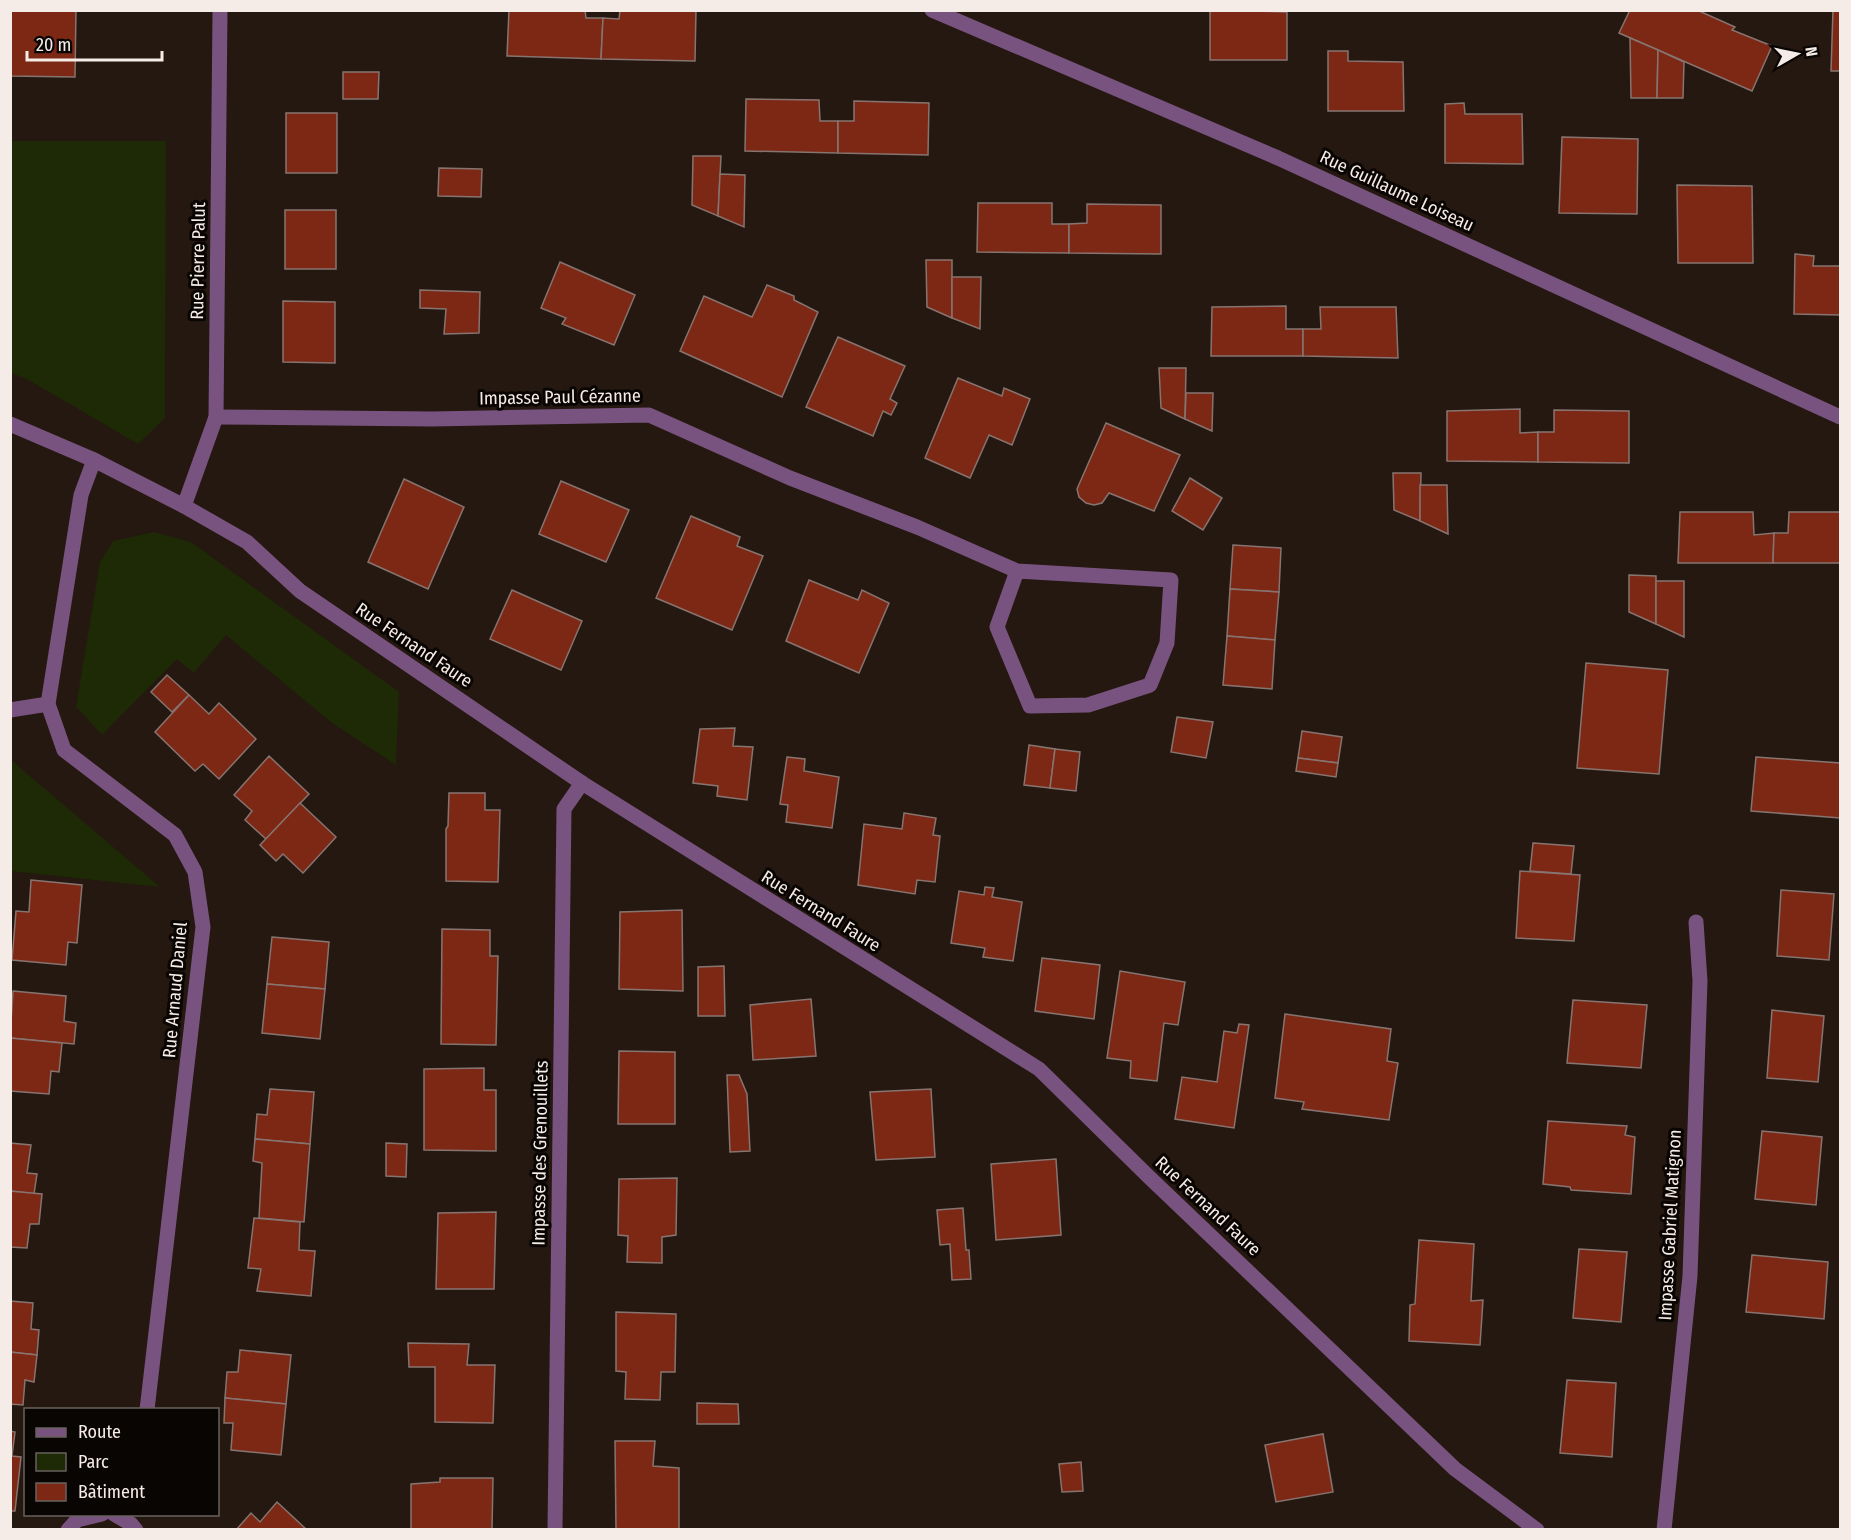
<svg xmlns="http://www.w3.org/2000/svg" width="1851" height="1540" font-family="'Fira Sans Condensed',sans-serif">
<rect width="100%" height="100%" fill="#241810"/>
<g fill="#1e2a06">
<path d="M 11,141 L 166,141 L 165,418 L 138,444 L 27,379 L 11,373 Z"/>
<path d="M 154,532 L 191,542 L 399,692 L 396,765 L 332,723 L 226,635 L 194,673 L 177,659 L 102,735 L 76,707 L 100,562 L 113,541 Z"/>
<path d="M 10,760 L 11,760 L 160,887 L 11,871 Z"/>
</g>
<g fill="#7d2814" stroke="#877470" stroke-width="1.5">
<path d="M 10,10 L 76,10 L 75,77 L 10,76 Z"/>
<path d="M 509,10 L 585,10 L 586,18 L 603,18 L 601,59 L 507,56 Z"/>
<path d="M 620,10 L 696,10 L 695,61 L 601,59 L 603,18 L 619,19 Z"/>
<path d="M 1210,10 L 1287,12 L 1287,60 L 1210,60 Z"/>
<path d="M 1630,10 L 1697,10 L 1735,27 L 1732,30 L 1772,46 L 1752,91 L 1619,33 Z"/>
<path d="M 1833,10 L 1840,10 L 1840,71 L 1831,71 Z"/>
<path d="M 1630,38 L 1658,50 L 1657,98 L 1631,98 Z"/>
<path d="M 1658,50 L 1684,62 L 1683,98 L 1657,98 Z"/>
<path d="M 1328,51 L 1348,51 L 1348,61 L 1403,62 L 1404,111 L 1328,111 Z"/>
<path d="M 343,72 L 379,72 L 378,99 L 343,99 Z"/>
<path d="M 746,99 L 819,100 L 820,121 L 838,121 L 838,153 L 745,151 Z"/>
<path d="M 854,101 L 929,103 L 928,155 L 838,153 L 838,121 L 854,121 Z"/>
<path d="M 1464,103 L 1465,114 L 1522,114 L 1523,164 L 1445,163 L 1445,104 Z"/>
<rect x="286" y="113" width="51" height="60"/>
<path d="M 1562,137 L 1638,139 L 1637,214 L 1559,213 Z"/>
<path d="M 693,156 L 721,156 L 718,216 L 692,205 Z"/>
<path d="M 439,168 L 482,169 L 481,197 L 438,196 Z"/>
<path d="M 720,174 L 745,175 L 744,227 L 718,216 Z"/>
<path d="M 1677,185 L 1752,186 L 1753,263 L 1678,263 Z"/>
<path d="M 978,203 L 1052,203 L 1052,224 L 1069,224 L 1069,253 L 977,252 Z"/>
<path d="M 1087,204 L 1161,205 L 1161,254 L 1069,253 L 1069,224 L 1087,223 Z"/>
<rect x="285" y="210" width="51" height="59"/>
<path d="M 1795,254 L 1814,256 L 1813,266 L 1840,266 L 1840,315 L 1794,314 Z"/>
<path d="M 926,260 L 952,260 L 952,318 L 927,307 Z"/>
<path d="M 560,262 L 635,295 L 614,345 L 562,324 L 566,318 L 541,308 Z"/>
<path d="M 952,277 L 981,277 L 980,329 L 952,318 Z"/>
<path d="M 767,285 L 794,296 L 794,300 L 818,312 L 782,397 L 680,351 L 704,296 L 752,317 Z"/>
<path d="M 420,290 L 480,292 L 479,333 L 444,334 L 446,309 L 420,308 Z"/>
<path d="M 283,301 L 335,302 L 335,363 L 283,362 Z"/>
<path d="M 1286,306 L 1286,329 L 1303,329 L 1303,356 L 1211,356 L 1212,307 Z"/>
<path d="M 1320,307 L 1396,307 L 1398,358 L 1303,356 L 1303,329 L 1321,329 Z"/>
<path d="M 838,337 L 905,366 L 890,399 L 897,403 L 891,415 L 883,411 L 873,436 L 806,407 Z"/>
<path d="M 1159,368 L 1186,368 L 1185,419 L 1161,408 Z"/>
<path d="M 958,378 L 1002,396 L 1004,388 L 1030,399 L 1012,445 L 989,435 L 970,478 L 925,458 Z"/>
<path d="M 1186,393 L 1213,393 L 1212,431 L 1185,419 Z"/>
<path d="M 1520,409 L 1520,433 L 1538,432 L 1538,462 L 1447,461 L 1447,411 Z"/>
<path d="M 1554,410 L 1629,411 L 1629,463 L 1538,462 L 1538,432 L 1554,432 Z"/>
<path d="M 1106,423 L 1180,455 L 1154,511 L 1109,493 L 1102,503 L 1094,505 L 1086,503 L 1079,497 L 1077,489 Z"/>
<path d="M 1393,473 L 1421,473 L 1420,521 L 1394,510 Z"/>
<path d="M 1190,478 L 1222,498 L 1203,530 L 1172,511 Z"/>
<path d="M 404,479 L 464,507 L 428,589 L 368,562 Z"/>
<path d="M 561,481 L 629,510 L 606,562 L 539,534 Z"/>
<path d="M 1420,485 L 1447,485 L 1448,534 L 1420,521 Z"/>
<path d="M 1680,512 L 1753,512 L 1754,535 L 1774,533 L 1773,563 L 1678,563 Z"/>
<path d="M 1789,512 L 1840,512 L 1840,563 L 1773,563 L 1774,533 L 1788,533 Z"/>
<path d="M 691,516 L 740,537 L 737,546 L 763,556 L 732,630 L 656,598 Z"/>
<path d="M 1233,545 L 1281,548 L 1279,592 L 1230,589 Z"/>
<path d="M 1629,575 L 1656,576 L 1656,624 L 1629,612 Z"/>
<path d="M 809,580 L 858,600 L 862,590 L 889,603 L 859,673 L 786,641 Z"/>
<path d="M 1656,581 L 1684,581 L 1684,637 L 1656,624 Z"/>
<path d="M 1230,589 L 1279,592 L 1275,640 L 1227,636 Z"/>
<path d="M 512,590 L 582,621 L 561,670 L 490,639 Z"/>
<path d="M 1227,636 L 1275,640 L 1272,689 L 1223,685 Z"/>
<path d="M 1586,663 L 1668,670 L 1659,774 L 1577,768 Z"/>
<path d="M 167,675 L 189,695 L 172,712 L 151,692 Z"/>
<path d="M 189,695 L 209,714 L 219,703 L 256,739 L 219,779 L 203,764 L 195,771 L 155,732 Z"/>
<path d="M 1177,717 L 1213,722 L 1206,758 L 1171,752 Z"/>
<path d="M 735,728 L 733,746 L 753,747 L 747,800 L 717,796 L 718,786 L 693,783 L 700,729 Z"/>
<path d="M 1302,731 L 1342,737 L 1338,763 L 1298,758 Z"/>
<path d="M 1029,745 L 1055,749 L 1050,788 L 1024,785 Z"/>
<path d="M 1055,749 L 1080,752 L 1076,791 L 1050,788 Z"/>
<path d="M 269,756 L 309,794 L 266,839 L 245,820 L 252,811 L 234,795 Z"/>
<path d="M 787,757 L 805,759 L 804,771 L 839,777 L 832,828 L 786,822 L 788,805 L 780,804 Z"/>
<path d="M 1756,757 L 1840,763 L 1840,818 L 1751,811 Z"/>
<path d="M 1298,758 L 1338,763 L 1336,777 L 1296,771 Z"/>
<path d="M 449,793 L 485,793 L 485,810 L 500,810 L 498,882 L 446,881 L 446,829 L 448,826 Z"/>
<path d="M 300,803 L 336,837 L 303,873 L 283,854 L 276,861 L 260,845 Z"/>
<path d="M 904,813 L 936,818 L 933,835 L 940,836 L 935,882 L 917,880 L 915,894 L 858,885 L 864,824 L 902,829 Z"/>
<path d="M 1533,843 L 1574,846 L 1571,874 L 1530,871 Z"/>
<path d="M 1520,871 L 1580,875 L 1574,941 L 1516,938 Z"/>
<path d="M 31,880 L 82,885 L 77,943 L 68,942 L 66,965 L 12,960 L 16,911 L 29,912 Z"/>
<path d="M 985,887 L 994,888 L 992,897 L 1022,902 L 1013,961 L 983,957 L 985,948 L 951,943 L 959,891 L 984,895 Z"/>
<path d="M 1781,890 L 1834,894 L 1829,960 L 1777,956 Z"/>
<path d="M 682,910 L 683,991 L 619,989 L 620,912 Z"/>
<path d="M 442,929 L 490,930 L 490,956 L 498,956 L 496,1045 L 441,1044 Z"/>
<path d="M 272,937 L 329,942 L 325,989 L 267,984 Z"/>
<path d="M 1042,958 L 1100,965 L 1094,1019 L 1035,1011 Z"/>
<path d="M 724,966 L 725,1016 L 698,1016 L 698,967 Z"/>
<path d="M 1120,971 L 1185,982 L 1178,1025 L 1164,1023 L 1157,1081 L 1130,1078 L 1131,1061 L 1107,1058 Z"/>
<path d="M 267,984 L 325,989 L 320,1039 L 262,1033 Z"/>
<path d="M 13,991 L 66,996 L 64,1021 L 76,1023 L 74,1044 L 10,1038 Z"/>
<path d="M 811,999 L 816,1056 L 753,1060 L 750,1005 Z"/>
<path d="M 1573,1000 L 1647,1005 L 1641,1068 L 1567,1063 Z"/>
<path d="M 1772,1010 L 1824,1016 L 1818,1082 L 1767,1078 Z"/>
<path d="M 1285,1014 L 1391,1029 L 1387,1061 L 1398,1063 L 1389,1120 L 1302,1109 L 1304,1102 L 1275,1098 Z"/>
<path d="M 1239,1024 L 1249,1025 L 1234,1128 L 1175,1119 L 1182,1077 L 1217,1082 L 1224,1031 L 1237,1033 Z"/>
<path d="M 10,1038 L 62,1043 L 59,1072 L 51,1071 L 49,1094 L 10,1091 Z"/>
<path d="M 619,1051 L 675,1052 L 675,1124 L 618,1124 Z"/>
<path d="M 484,1068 L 484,1090 L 496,1090 L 496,1151 L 424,1150 L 424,1069 Z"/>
<path d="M 727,1075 L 739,1075 L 747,1094 L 750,1151 L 730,1152 Z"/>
<path d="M 270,1089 L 314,1092 L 310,1144 L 255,1139 L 257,1114 L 267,1115 Z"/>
<path d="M 931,1089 L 935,1157 L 876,1160 L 870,1092 Z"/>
<path d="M 1548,1121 L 1627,1126 L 1625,1135 L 1635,1137 L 1631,1194 L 1571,1190 L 1570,1187 L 1543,1184 Z"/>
<path d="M 1762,1131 L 1822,1137 L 1816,1205 L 1755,1199 Z"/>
<path d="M 255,1139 L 310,1144 L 304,1222 L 259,1218 L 262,1163 L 253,1161 Z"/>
<path d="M 10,1143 L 31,1145 L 27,1173 L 37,1174 L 34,1194 L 10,1191 Z"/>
<path d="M 386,1143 L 407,1144 L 406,1177 L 386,1176 Z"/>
<path d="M 1056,1159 L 1061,1235 L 996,1240 L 991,1164 Z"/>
<path d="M 677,1178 L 676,1235 L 662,1237 L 662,1263 L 627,1262 L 628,1236 L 618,1235 L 619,1179 Z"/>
<path d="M 10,1191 L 42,1194 L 39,1224 L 30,1224 L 27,1248 L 10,1247 Z"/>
<path d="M 963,1208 L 966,1250 L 969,1250 L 971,1279 L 952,1280 L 950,1244 L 940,1245 L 937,1210 Z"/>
<path d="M 496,1212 L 494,1289 L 436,1289 L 438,1213 Z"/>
<path d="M 254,1218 L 300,1222 L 299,1250 L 315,1251 L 311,1296 L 257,1291 L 261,1269 L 248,1268 Z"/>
<path d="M 1419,1240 L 1474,1244 L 1471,1301 L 1483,1300 L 1480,1345 L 1409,1341 L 1410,1305 L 1415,1304 Z"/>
<path d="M 1579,1249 L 1627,1252 L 1621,1322 L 1573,1318 Z"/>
<path d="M 1752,1255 L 1828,1262 L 1824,1319 L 1746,1312 Z"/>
<path d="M 10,1301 L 33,1303 L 31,1329 L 39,1330 L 37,1355 L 10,1352 Z"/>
<path d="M 616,1312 L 676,1314 L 675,1372 L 661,1372 L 660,1400 L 625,1399 L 626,1372 L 616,1371 Z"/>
<path d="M 408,1343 L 469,1344 L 467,1365 L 495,1365 L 493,1423 L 435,1422 L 435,1367 L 409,1367 Z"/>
<path d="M 240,1350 L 291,1355 L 286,1404 L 225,1398 L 227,1372 L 238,1372 Z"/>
<path d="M 10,1352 L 37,1355 L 34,1382 L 25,1380 L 23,1405 L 10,1404 Z"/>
<path d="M 1567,1380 L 1616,1383 L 1612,1457 L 1560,1453 Z"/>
<path d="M 225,1398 L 286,1404 L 281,1455 L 231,1450 L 233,1423 L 224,1423 Z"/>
<path d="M 697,1403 L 738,1404 L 739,1424 L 697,1424 Z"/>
<path d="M 10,1431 L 15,1432 L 12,1456 L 21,1457 L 15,1511 L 10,1511 Z"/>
<path d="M 1323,1434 L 1333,1492 L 1276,1502 L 1265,1445 Z"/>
<path d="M 615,1441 L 655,1441 L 653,1466 L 679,1468 L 679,1530 L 616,1530 Z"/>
<path d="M 1081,1462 L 1083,1491 L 1062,1492 L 1059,1464 Z"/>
<path d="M 440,1478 L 493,1478 L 492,1530 L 411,1530 L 411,1484 L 440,1482 Z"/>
<path d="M 277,1502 L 307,1530 L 236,1530 L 251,1513 L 260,1522 Z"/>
</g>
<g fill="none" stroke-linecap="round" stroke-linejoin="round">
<g stroke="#79537f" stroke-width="15">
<path d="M 932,10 L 1278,158 L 1840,417"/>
<path d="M 216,417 L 432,419 L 649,415 L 790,478 L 917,527 L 1017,571 L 1171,580 L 1167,643 L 1150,685 L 1088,705 L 1030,706 L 997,627 L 1017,571"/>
<path d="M 10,424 L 94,460 L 184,506 L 247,542 L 300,591 L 582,783 L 1039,1069 L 1149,1177 L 1455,1469 L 1537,1530"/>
<path d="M 94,460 L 81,495 L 48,704 L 64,750 L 175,835 L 195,872 L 203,927 L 147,1410"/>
<path d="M 184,506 L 216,417 L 220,10"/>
<path d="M 10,710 L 48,704"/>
<path d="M 114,1514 L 131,1524 L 136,1530"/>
<path d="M 68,1530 L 77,1520 L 102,1514"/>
<path d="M 555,1530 L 564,809 L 582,783"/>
<path d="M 1664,1530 L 1690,1276 L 1700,981 L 1696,922"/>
</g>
</g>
<g text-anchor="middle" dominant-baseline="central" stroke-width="6" stroke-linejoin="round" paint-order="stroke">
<g font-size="18" fill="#f6ece7" stroke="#090503">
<text transform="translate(1397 191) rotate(25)">Rue Guillaume Loiseau</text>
<text transform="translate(198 261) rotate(-89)">Rue Pierre Palut</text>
<text transform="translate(560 397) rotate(-1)">Impasse Paul Cézanne</text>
<text transform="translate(414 645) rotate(34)">Rue Fernand Faure</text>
<text transform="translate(821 911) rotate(32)">Rue Fernand Faure</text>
<text transform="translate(175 990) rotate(-85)">Rue Arnaud Daniel</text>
<text transform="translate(540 1153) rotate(-89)">Impasse des Grenouillets</text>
<text transform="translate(1208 1206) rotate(43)">Rue Fernand Faure</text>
<text transform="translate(1670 1225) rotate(-87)">Impasse Gabriel Matignon</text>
</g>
</g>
<rect width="1851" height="1540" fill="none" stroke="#f6ece7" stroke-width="24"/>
<rect x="24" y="1408" width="195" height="108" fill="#090503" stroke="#68615e" stroke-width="1.5"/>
<rect x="36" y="1428" width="30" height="9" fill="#79537f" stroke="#68615e" stroke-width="1.5"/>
<text x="78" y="1438" font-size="18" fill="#f6ece7">Route</text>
<rect x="36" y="1453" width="30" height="18" fill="#1e2a06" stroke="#68615e" stroke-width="1.5"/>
<text x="78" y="1468" font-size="18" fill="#f6ece7">Parc</text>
<rect x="36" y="1483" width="30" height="18" fill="#7d2814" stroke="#68615e" stroke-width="1.5"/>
<text x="78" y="1498" font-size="18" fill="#f6ece7">Bâtiment</text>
<g transform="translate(1797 54) rotate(81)" stroke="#090503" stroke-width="4.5" paint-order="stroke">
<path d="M0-4.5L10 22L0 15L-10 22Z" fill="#f6ece7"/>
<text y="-9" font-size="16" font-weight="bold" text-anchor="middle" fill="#f6ece7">N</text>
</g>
<path d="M27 51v9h135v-9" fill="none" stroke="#f6ece7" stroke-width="3"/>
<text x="36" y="51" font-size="18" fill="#f6ece7" stroke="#090503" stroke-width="4.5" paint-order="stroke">20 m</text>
</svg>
